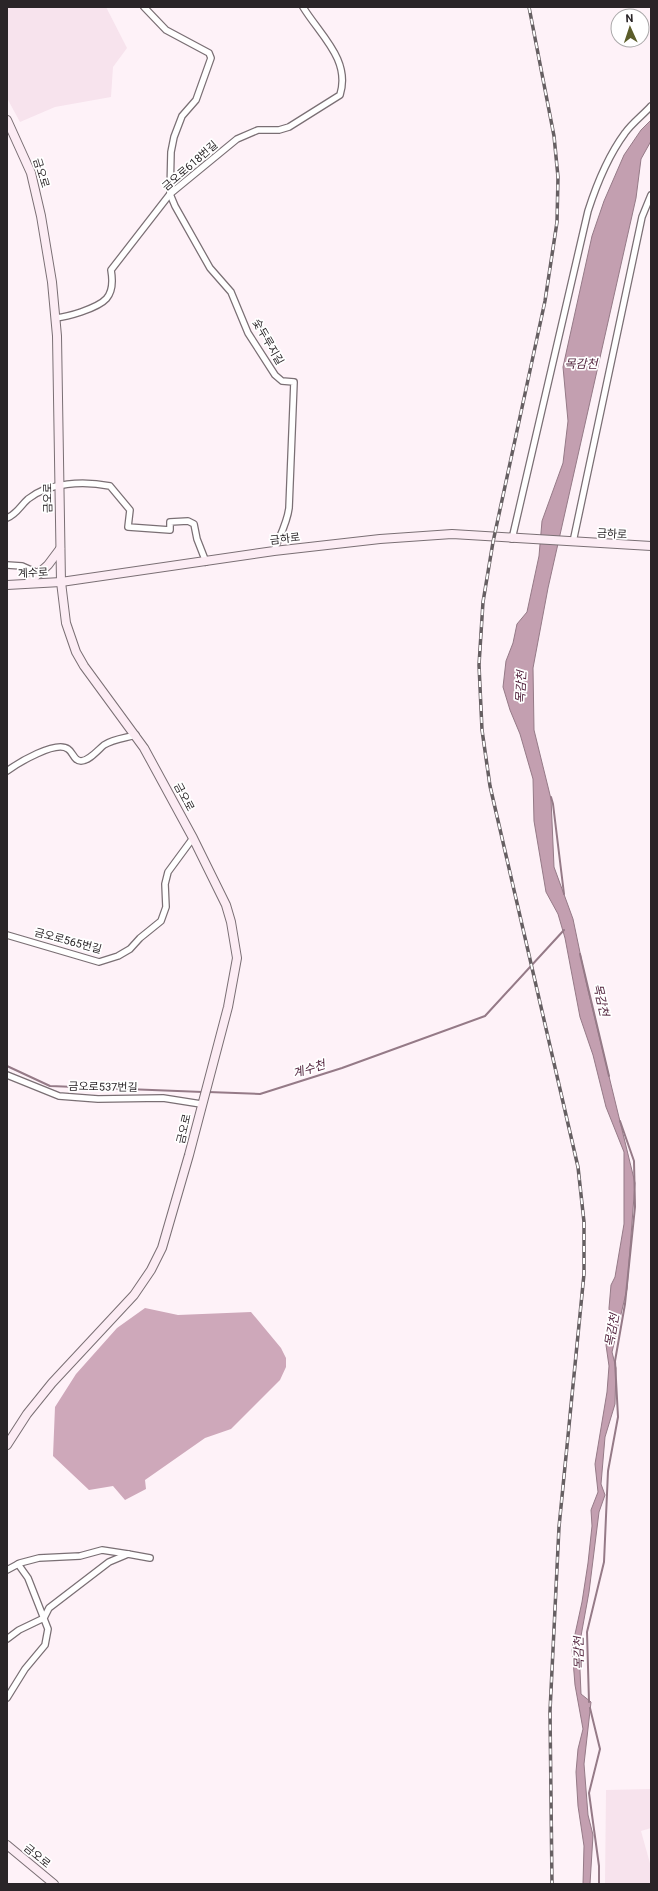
<svg xmlns="http://www.w3.org/2000/svg" width="658" height="1891" font-family="Roboto,'Noto Sans KR',sans-serif">
<rect width="100%" height="100%" fill="#fef2f8"/>
<g fill="#f7e3ed">
<path d="M 7,7 L 106,7 L 127,48 L 113,67 L 111,97 L 55,107 L 20,122 L 7,98 Z"/>
<path d="M 651,1789 L 651,1828 L 641,1831 L 651,1867 L 651,1884 L 605,1884 L 606,1790 Z"/>
</g>
<path fill="#cea8ba" d="M 145,1308 L 178,1315 L 251,1312 L 281,1348 L 286,1358 L 286,1367 L 280,1380 L 231,1429 L 205,1438 L 145,1480 L 146,1489 L 125,1500 L 113,1486 L 89,1490 L 53,1456 L 55,1407 L 76,1374 L 117,1328 Z"/>
<path fill="#c39fb0" stroke="#957a87" d="M 651,120 L 651,141 L 641,159 L 636,198 L 548,588 L 533,668 L 534,730 L 551,799 L 554,867 L 573,919 L 587,986 L 635,1183 L 627,1289 L 612,1352 L 616,1368 L 615,1404 L 605,1437 L 601,1484 L 605,1495 L 599,1512 L 589,1592 L 579,1647 L 581,1694 L 591,1702 L 584,1764 L 588,1815 L 593,1835 L 590,1884 L 583,1884 L 584,1846 L 578,1806 L 576,1772 L 578,1749 L 583,1729 L 575,1685 L 572,1648 L 582,1602 L 588,1563 L 592,1526 L 591,1510 L 598,1492 L 595,1464 L 607,1392 L 609,1366 L 606,1345 L 610,1324 L 609,1308 L 611,1285 L 615,1277 L 624,1224 L 624,1152 L 606,1107 L 593,1055 L 580,1017 L 565,938 L 558,914 L 546,892 L 534,821 L 533,779 L 520,734 L 510,710 L 503,687 L 506,661 L 513,643 L 517,624 L 527,612 L 539,556 L 542,521 L 563,463 L 568,421 L 563,367 L 592,236 L 604,201 L 624,155 L 641,130 Z"/>
<g fill="none" stroke-linecap="round" stroke-linejoin="round">
<g stroke="#957a87" stroke-width="2">
<path d="M 551,797 L 553,804 L 564,894"/>
<path d="M 580,954 L 609,1076"/>
<path d="M 7,1066 L 50,1086 L 203,1092"/>
<path d="M 208,1092 L 260,1094 L 342,1068 L 485,1016 L 564,930"/>
<path d="M 589,1702 L 587,1632 L 604,1562 L 608,1471 L 618,1417 L 615,1361 L 625,1304 L 635,1207 L 634,1161 L 620,1121"/>
<path d="M 590,1708 L 600,1749 L 589,1793 L 599,1866 L 599,1884"/>
</g>
<defs>
<g id="minor">
<path d="M 144,7 L 166,30 L 209,53 L 211,58 L 196,100 L 182,116 L 174,137 L 171,152 L 170,194 L 175,206 L 210,268 L 231,292 L 248,333 L 275,375 L 282,381 L 294,382 L 289,508 C 287,524 279,537 274,551"/>
<path d="M 56,318 C 65,317 72,315 81,312 C 104,304 116,298 111,270 L 170,194 L 237,139 L 258,130 L 279,130 L 289,127 L 340,95 C 351,60 320,35 303,7"/>
<path d="M 7,518 C 17,514 20,506 28,499 C 49,482 84,481 110,486 L 130,510 L 128,527 L 170,530 L 170,522 L 188,521 L 194,524 L 197,539 L 206,562"/>
<path d="M 512,539 L 588,211 C 597,183 608,156 625,133 C 632,123 643,115 651,106"/>
<path d="M 573,542 L 642,217 L 651,195"/>
<path d="M 7,565 L 22,566 L 40,574"/>
<path d="M 7,771 C 18,763 56,740 68,749 C 73,752 74,761 81,761 C 89,761 98,750 104,745 C 113,739 125,738 136,735"/>
<path d="M 7,935 L 99,962 L 118,956 L 130,949 L 140,938 L 161,921 L 166,907 L 165,884 L 168,872 L 193,838"/>
<path d="M 7,1075 L 59,1096 L 98,1099 L 163,1098 L 201,1104"/>
<path d="M 7,1570 L 20,1563 L 39,1558 L 80,1556 L 102,1550 L 128,1554"/>
<path d="M 7,1639 L 19,1630 L 44,1618 L 49,1608 L 109,1562 L 128,1554 L 150,1558"/>
<path d="M 7,1698 L 25,1669 L 45,1645 L 48,1629 L 28,1578 L 18,1564"/>
</g>
<g id="secondary">
<path d="M 7,120 L 31,173 L 41,216 L 52,282 L 57,336 L 61,582 L 66,623 L 76,652 L 84,666 L 144,748 L 193,838 L 226,905 L 231,922 L 237,958 L 228,1007 L 189,1155 L 162,1248 L 151,1270 L 134,1295 L 52,1383 L 27,1414 L 7,1445"/>
<path d="M 28,583 L 48,565 L 60,549"/>
<path d="M 7,585 L 61,582 L 274,551 L 380,539 L 452,534 L 651,546"/>
<path d="M 7,1845 L 54,1884"/>
</g>
</defs>
<use href="#minor" stroke="#7a6f74" stroke-width="8"/>
<use href="#secondary" stroke="#7a6f74" stroke-width="10"/>
<use href="#minor" stroke="#fff" stroke-width="5.5"/>
<use href="#secondary" stroke="#fcecf4" stroke-width="8"/>
<defs>
<path id="rail" d="M 529,7 L 554,136 L 558,177 L 557,222 L 545,301 L 493,542 L 483,602 L 479,665 L 482,730 L 490,786 L 578,1167 L 584,1222 L 584,1274 L 559,1527 L 550,1711 L 552,1884"/>
</defs>
<use href="#rail" stroke="#665f62" stroke-width="3.5"/>
<use href="#rail" stroke="#fff" stroke-width="2" stroke-dasharray="6" stroke-linecap="butt"/>
</g>
<g text-anchor="middle" dominant-baseline="central" stroke-width="3.5" stroke-linejoin="round" paint-order="stroke">
<g font-size="11" fill="#2a2528" stroke="#fff">
<text transform="translate(190 166) rotate(-41)">금오로618번길</text>
<text transform="translate(41 173) rotate(73)">금오로</text>
<text transform="translate(268 342) rotate(60)">숯두루지길</text>
<text transform="translate(48 498) rotate(-91)">금오로</text>
<text transform="translate(612 534) rotate(3)">금하로</text>
<text transform="translate(285 539) rotate(-7)">금하로</text>
<text transform="translate(33 573) rotate(-3)">계수로</text>
<text transform="translate(184 797) rotate(62)">금오로</text>
<text transform="translate(68 941) rotate(15)">금오로565번길</text>
<text transform="translate(103 1087) rotate(1)">금오로537번길</text>
<text transform="translate(184 1129) rotate(-77)">금오로</text>
<text transform="translate(37 1856) rotate(39)">금오로</text>
</g>
<g font-size="12" font-style="italic" fill="#52233d" stroke="#fff">
<text x="581" y="364">목감천</text>
<text transform="translate(521 687) rotate(-87)">목감천</text>
<text transform="translate(601 1000) rotate(77)">목감천</text>
<text transform="translate(309 1069) rotate(-17)">계수천</text>
<text transform="translate(612 1330) rotate(-80)">목감천</text>
<text transform="translate(579 1653) rotate(-91)">목감천</text>
</g>
</g>
<rect width="658" height="1891" fill="none" stroke="#2a2528" stroke-width="16"/>
<g transform="translate(630 28) rotate(357)"><circle r="19" fill="#ffffff" stroke="#aaa8a9"/>
<path d="M0-3L7 15L0 10L-7 15Z" fill="#5b5d2a"/>
<text y="-6" font-size="11" font-weight="bold" text-anchor="middle" fill="#2a2528">N</text>
</g>
</svg>
